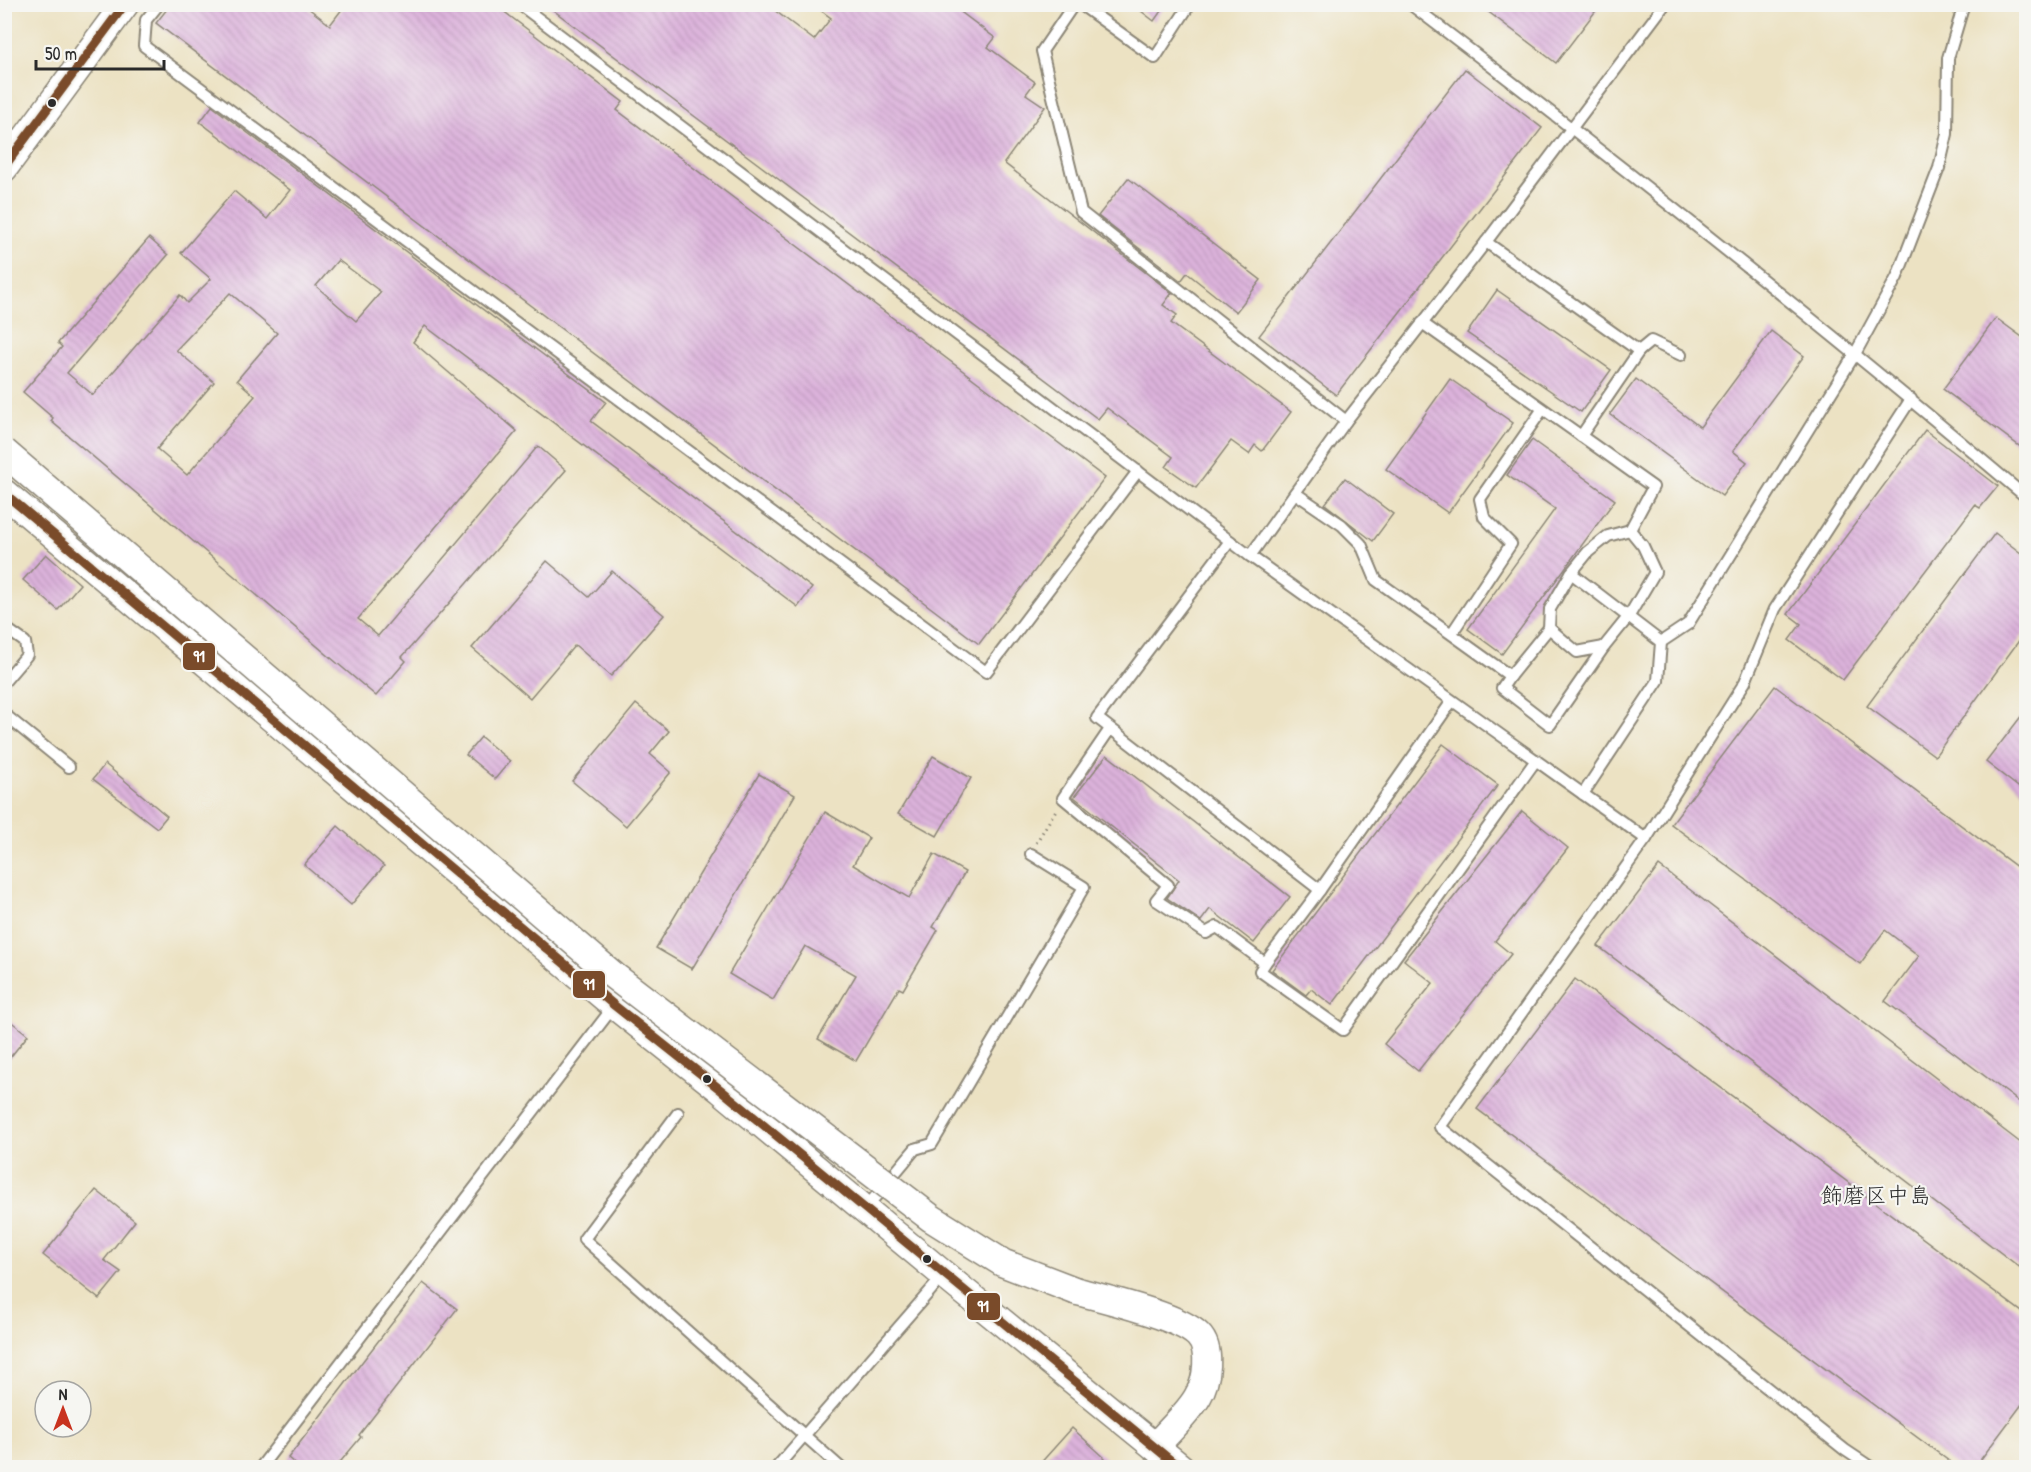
<svg xmlns="http://www.w3.org/2000/svg" width="2031" height="1472" font-family="'Patrick Hand','Klee One',sans-serif">
<defs>
<pattern id="building-back-hatch" width="6" height="6" patternUnits="userSpaceOnUse" patternTransform="scale(1.5)"><rect width="6" height="6" fill="#dcb2db"/><path d="M-1 5l2 2M0 0l6 6M5-1l2 2" fill="none" stroke="#bd99bc"/></pattern>
</defs>
<rect width="100%" height="100%" fill="#f6f6f2"/>
<filter id="ink" filterUnits="userSpaceOnUse"><feTurbulence type="fractalNoise" baseFrequency=".0167" numOctaves="2"/><feDisplacementMap in="SourceGraphic" scale="12" xChannelSelector="R" yChannelSelector="G"/><feConvolveMatrix kernelMatrix="1 2 1 2 8 2 1 2 1" color-interpolation-filters="sRGB"/></filter>
<filter id="wash" filterUnits="userSpaceOnUse"><feTurbulence type="fractalNoise" baseFrequency=".008" numOctaves="4" result="noise"/><feDisplacementMap in="SourceGraphic" scale="24" xChannelSelector="R" yChannelSelector="G"/><feGaussianBlur stdDeviation="1.35" result="paint"/><feColorMatrix in="noise" values="0 0 0 0 0 0 0 0 0 0 0 0 0 0 0 0 0 1.4 0 .05"/><feComposite in="paint" operator="in"/></filter>
<g filter="url(#wash)">
<rect width="100%" height="100%" fill="#ece2c3"/>
<g id="blocks">
<g fill="url(#building-back-hatch)" fill-rule="evenodd">
<path d="M 171,4 L 303,4 L 330,25 L 346,4 L 494,4 L 623,102 L 617,110 L 1105,478 L 979,644 L 156,23 Z"/>
<path d="M 545,4 L 766,4 L 814,40 L 831,18 L 812,4 L 950,4 L 995,38 L 988,47 L 1035,82 L 1026,94 L 1045,107 L 1004,163 L 1172,293 L 1163,305 L 1177,315 L 1171,323 L 1291,412 L 1262,451 L 1255,445 L 1249,454 L 1231,441 L 1196,488 L 1166,467 L 1173,457 L 1107,408 L 1098,419 Z"/>
<path d="M 1132,4 L 1166,4 L 1154,21 Z"/>
<path d="M 1478,4 L 1601,4 L 1556,63 Z"/>
<path d="M 1465,69 L 1542,128 L 1336,395 L 1259,336 Z"/>
<path d="M 212,106 L 606,402 L 591,421 L 812,588 L 798,607 L 425,326 L 413,342 L 517,431 L 358,619 L 378,636 L 538,446 L 566,470 L 402,657 L 406,661 L 376,696 L 51,421 L 53,418 L 23,392 L 62,347 L 58,343 L 149,238 L 168,255 L 67,373 L 93,395 L 180,295 L 187,303 L 211,279 L 181,253 L 234,191 L 267,219 L 290,190 L 200,122 ZM 338,260 L 381,292 L 356,321 L 316,286 ZM 230,293 L 277,333 L 237,380 L 255,396 L 187,475 L 157,449 L 214,382 L 176,350 Z"/>
<path d="M 1128,178 L 1261,280 L 1236,312 L 1187,273 L 1181,281 L 1098,216 Z"/>
<path d="M 1497,290 L 1611,370 L 1581,412 L 1467,333 Z"/>
<path d="M 1996,318 L 2026,340 L 2026,451 L 1943,389 Z"/>
<path d="M 1771,331 L 1804,356 L 1733,451 L 1747,462 L 1722,496 L 1610,414 L 1636,379 L 1700,427 Z"/>
<path d="M 1450,379 L 1513,423 L 1448,513 L 1386,469 Z"/>
<path d="M 1925,430 L 1998,486 L 1980,508 L 1975,505 L 1843,680 L 1789,640 L 1801,624 L 1788,614 Z"/>
<path d="M 1532,440 L 1615,500 L 1502,654 L 1468,629 L 1555,509 L 1507,475 Z"/>
<path d="M 1345,478 L 1393,514 L 1373,541 L 1325,504 Z"/>
<path d="M 1995,533 L 2026,557 L 2026,631 L 1935,756 L 1867,706 Z"/>
<path d="M 46,554 L 80,584 L 58,610 L 23,580 Z"/>
<path d="M 547,561 L 589,597 L 612,571 L 664,615 L 611,676 L 575,645 L 530,698 L 472,648 Z"/>
<path d="M 1775,686 L 2026,874 L 2026,1107 L 1885,1001 L 1919,956 L 1885,930 L 1860,964 L 1671,824 Z"/>
<path d="M 636,704 L 669,731 L 650,754 L 671,772 L 626,826 L 572,781 Z"/>
<path d="M 2026,710 L 2026,793 L 1986,762 Z"/>
<path d="M 481,737 L 510,761 L 495,779 L 466,755 Z"/>
<path d="M 1443,744 L 1498,785 L 1332,1005 L 1311,989 L 1306,995 L 1272,970 Z"/>
<path d="M 1107,755 L 1290,897 L 1254,943 L 1210,909 L 1201,921 L 1167,898 L 1179,880 L 1074,797 Z"/>
<path d="M 933,756 L 971,778 L 937,836 L 898,814 Z"/>
<path d="M 105,764 L 167,816 L 157,828 L 93,779 Z"/>
<path d="M 759,774 L 795,795 L 692,969 L 656,948 Z"/>
<path d="M 1522,811 L 1568,848 L 1495,941 L 1511,954 L 1418,1071 L 1384,1044 L 1433,983 L 1404,960 Z"/>
<path d="M 825,812 L 869,838 L 853,865 L 909,898 L 934,854 L 965,872 L 933,927 L 938,930 L 903,990 L 899,988 L 856,1061 L 818,1039 L 856,975 L 805,946 L 773,1000 L 729,974 Z"/>
<path d="M 338,826 L 384,866 L 351,905 L 304,865 Z"/>
<path d="M 1659,866 L 2026,1147 L 2026,1272 L 1598,946 Z"/>
<path d="M 1575,979 L 2026,1315 L 2026,1399 L 1975,1467 L 1957,1467 L 1477,1109 Z"/>
<path d="M 4,1016 L 28,1035 L 4,1065 Z"/>
<path d="M 96,1190 L 135,1221 L 104,1260 L 121,1272 L 99,1299 L 43,1255 Z"/>
<path d="M 423,1283 L 457,1309 L 359,1435 L 361,1437 L 336,1467 L 299,1467 L 288,1458 Z"/>
<path d="M 1072,1428 L 1105,1458 L 1097,1467 L 1037,1467 Z"/>
</g>
</g>
</g>
<g filter="url(#ink)">
<use href="#blocks" fill-opacity="0" stroke="#8c8677" stroke-width="1.5"/>
<g fill="none" stroke-linecap="round" stroke-linejoin="round">
<defs>
<g id="lane">
<path d="M 159,4 L 146,20 L 144,46 L 986,672 L 1138,471"/>
<path d="M 519,4 L 1250,556 L 1646,839"/>
<path d="M 1074,4 L 1042,51 L 1081,212 L 1346,421"/>
<path d="M 1080,4 L 1155,58 L 1190,4"/>
<path d="M 1410,4 C 1619,163 1826,327 2026,497"/>
<path d="M 1486,242 L 1639,351 L 1651,341 L 1681,355"/>
<path d="M 1581,436 L 1639,351"/>
<path d="M 1295,493 L 1342,525 L 1361,544 L 1376,580 L 1510,676 L 1502,688 L 1550,725 L 1604,647 L 1629,616 L 1655,572 L 1643,546 L 1630,530 L 1653,487 L 1422,323"/>
<path d="M 1230,541 L 1097,718 L 1320,890 L 1452,701"/>
<path d="M 1250,556 L 1346,421 L 1486,242 L 1665,4"/>
<path d="M 1571,573 L 1661,642 L 1688,624 L 1855,354 L 1897,277 L 1939,168 L 1947,134 L 1948,58 L 1964,4"/>
<path d="M 4,627 L 25,642 L 27,655 L 4,682"/>
<path d="M 1549,628 L 1577,652 L 1604,647"/>
<path d="M 1452,633 L 1511,544 L 1484,517 L 1480,499 L 1542,410"/>
<path d="M 1510,676 L 1549,628 L 1550,609 L 1571,573 L 1588,552 L 1608,536 L 1630,530"/>
<path d="M 4,714 L 69,767"/>
<path d="M 1110,729 L 1063,798 L 1168,885 L 1156,900 L 1206,933 L 1217,927 L 1265,963 L 1320,890"/>
<path d="M 1583,794 L 1658,681 L 1661,642"/>
<path d="M 1265,963 L 1260,971 L 1343,1030 L 1536,760"/>
<path d="M 678,1113 L 584,1239 L 841,1468"/>
<path d="M 865,1209 L 915,1149 L 932,1144 L 1084,887 L 1031,854"/>
<path d="M 260,1468 L 614,1006"/>
<path d="M 776,1468 L 944,1275"/>
<path d="M 1872,1468 L 1845,1450 L 1440,1127 L 1646,839 L 1745,682 L 1775,609 L 1911,399"/>
</g>
<g id="secondary">
<path d="M 4,168 L 125,4"/>
<path d="M 4,493 L 615,1006 L 721,1090 L 944,1275 L 1181,1468"/>
<path d="M 1076,1291 C 1105,1299 1179,1316 1198,1335 C 1212,1349 1207,1381 1198,1396 C 1189,1413 1168,1431 1156,1446"/>
</g>
</defs>
<use href="#lane" stroke="#8c8677" stroke-width="14"/>
<use href="#secondary" stroke="#8c8677" stroke-width="30"/>
<path stroke="#8c8677" stroke-width="3" stroke-dasharray="1.5 4.5" stroke-linecap="butt" d="M 1036,843 L 1056,810"/>
<use href="#lane" stroke="#fff" stroke-width="10"/>
<use href="#secondary" stroke="#fff" stroke-width="27"/>
<defs>
<path id="secondary-bridge" d="M 4,452 L 614,976 L 931,1218 L 1003,1263 L 1076,1291"/>
</defs>
<use href="#secondary-bridge" stroke="#8c8677" stroke-width="30" stroke-linecap="butt"/>
<use href="#secondary-bridge" stroke="#fff" stroke-width="27"/>
<defs>
<g id="bus-1">
<path d="M 4,167 L 125,4"/>
<path d="M 4,493 L 615,1006 L 721,1090 L 1180,1468"/>
</g>
</defs>
<use href="#bus-1" stroke="#f6f6f2" stroke-width="14"/>
<use href="#bus-1" stroke="#7a4b2a" stroke-width="9"/>
</g>
</g>
<g fill="#2b2b2b" stroke="#f6f6f2" stroke-width="2">
<circle cx="52" cy="103" r="5"/>
<circle cx="707" cy="1079" r="5"/>
<circle cx="927" cy="1259" r="5"/>
</g>
<g text-anchor="middle" dominant-baseline="central" stroke-width="4.5" stroke-linejoin="round" paint-order="stroke">
<g font-size="22" fill="#2b2b2b" stroke="#f6f6f2">
<text x="1876" y="1195">飾磨区中島</text>
</g>
</g>
<g stroke="#f6f6f2" stroke-width="2">
<rect x="182" y="642" width="34" height="29" rx="6" fill="#7a4b2a"/>
<rect x="572" y="970" width="34" height="29" rx="6" fill="#7a4b2a"/>
<rect x="966" y="1292" width="35" height="29" rx="6" fill="#7a4b2a"/>
</g>
<g font-size="16" text-anchor="middle" font-weight="bold" fill="#fff">
<text x="199" y="662">91</text>
<text x="589" y="990">91</text>
<text x="983" y="1312">91</text>
</g>
<rect width="2031" height="1472" fill="none" stroke="#f6f6f2" stroke-width="24"/>
<g transform="translate(63 1409)"><circle r="28" fill="#f6f6f2" stroke="#a5a5a2" stroke-width="1.5"/>
<path d="M0-4.5L10 22L0 15L-10 22Z" fill="#c8321e"/>
<text y="-9" font-size="16" font-weight="bold" text-anchor="middle" fill="#2b2b2b">N</text>
</g>
<path d="M36 60v9h128v-9" fill="none" stroke="#2b2b2b" stroke-width="3"/>
<text x="45" y="60" font-size="18" fill="#2b2b2b" stroke="#f6f6f2" stroke-width="4.5" paint-order="stroke">50 m</text>
</svg>
